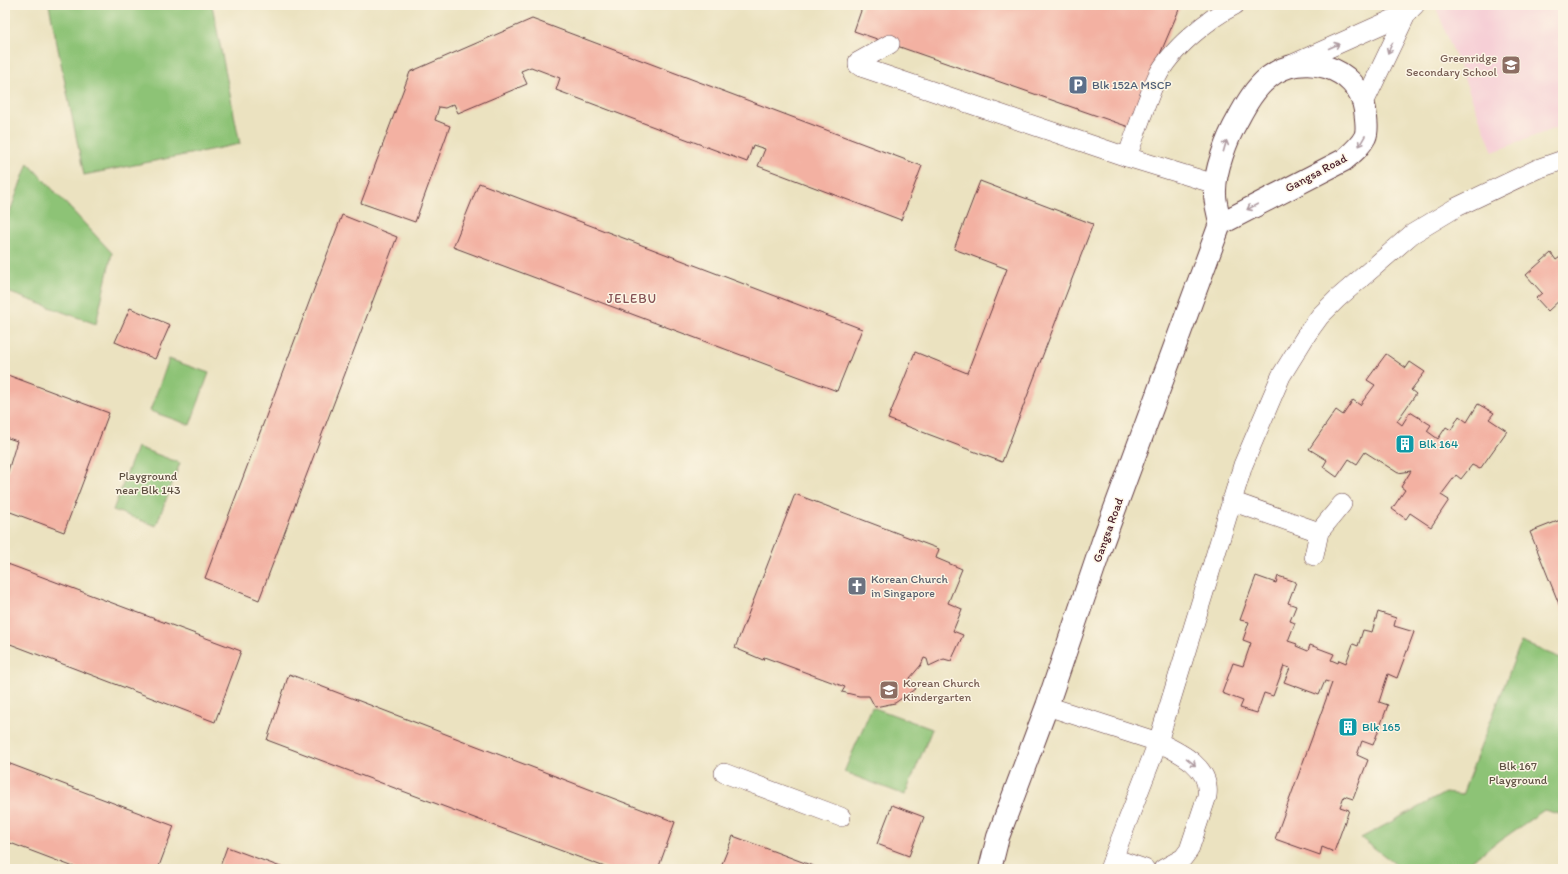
<svg xmlns="http://www.w3.org/2000/svg" width="1568" height="874" font-family="Itim,sans-serif">
<rect width="100%" height="100%" fill="#fcf5e5"/>
<filter id="ink" filterUnits="userSpaceOnUse"><feTurbulence type="fractalNoise" baseFrequency=".025" numOctaves="2"/><feDisplacementMap in="SourceGraphic" scale="8" xChannelSelector="R" yChannelSelector="G"/><feConvolveMatrix kernelMatrix="1 2 1 2 8 2 1 2 1" color-interpolation-filters="sRGB"/></filter>
<filter id="wash" filterUnits="userSpaceOnUse"><feTurbulence type="fractalNoise" baseFrequency=".012" numOctaves="4" result="noise"/><feDisplacementMap in="SourceGraphic" scale="16" xChannelSelector="R" yChannelSelector="G"/><feGaussianBlur stdDeviation="0.9" result="paint"/><feColorMatrix in="noise" values="0 0 0 0 0 0 0 0 0 0 0 0 0 0 0 0 0 1.4 0 .05"/><feComposite in="paint" operator="in"/></filter>
<g filter="url(#wash)">
<rect width="100%" height="100%" fill="#ebe2c0"/>
<path fill="#f6cfd6" d="M 1435,5 L 1563,5 L 1563,125 L 1493,152 Z"/>
<g fill="#8dc376" stroke="#6c7150">
<path d="M 49,5 L 212,5 L 240,144 L 84,175 Z"/>
<path d="M 28,163 L 112,253 L 96,324 L 5,291 L 5,225 Z"/>
<path d="M 169,359 L 209,373 L 190,425 L 150,411 Z"/>
<path d="M 137,447 L 180,463 L 156,526 L 113,510 Z"/>
<path d="M 1521,642 L 1563,659 L 1563,815 L 1544,810 L 1459,869 L 1402,869 L 1361,838 L 1445,793 L 1462,795 Z"/>
<path d="M 872,707 L 932,729 L 905,795 L 844,772 Z"/>
</g>
<g id="blocks">
<g fill="#f3b1a2">
<path d="M 863,5 L 1181,5 L 1129,127 L 854,31 Z"/>
<path d="M 532,19 L 922,166 L 901,220 L 758,166 L 765,149 L 753,145 L 747,162 L 556,90 L 560,78 L 531,67 L 521,71 L 527,84 L 458,113 L 454,104 L 445,108 L 439,107 L 435,120 L 450,126 L 415,222 L 361,203 L 410,72 Z"/>
<path d="M 980,181 L 1093,224 L 1002,462 L 888,419 L 915,352 L 967,373 L 1007,269 L 954,249 Z"/>
<path d="M 479,183 L 862,329 L 837,391 L 453,247 Z"/>
<path d="M 342,215 L 397,237 L 259,600 L 205,578 Z"/>
<path d="M 1551,253 L 1556,260 L 1563,255 L 1563,297 L 1548,311 L 1536,298 L 1542,293 L 1526,275 Z"/>
<path d="M 130,308 L 170,325 L 155,359 L 115,342 Z"/>
<path d="M 1386,354 L 1406,368 L 1410,362 L 1425,372 L 1411,390 L 1416,394 L 1397,421 L 1402,425 L 1410,412 L 1431,425 L 1427,431 L 1438,439 L 1446,427 L 1451,430 L 1459,416 L 1467,422 L 1478,404 L 1494,413 L 1489,419 L 1507,431 L 1480,469 L 1472,465 L 1461,479 L 1456,475 L 1441,495 L 1449,500 L 1431,527 L 1410,513 L 1406,519 L 1392,509 L 1405,490 L 1401,487 L 1411,471 L 1398,473 L 1365,452 L 1357,464 L 1349,459 L 1337,477 L 1323,467 L 1327,460 L 1309,449 L 1336,410 L 1343,415 L 1353,400 L 1360,405 L 1375,385 L 1367,380 Z"/>
<path d="M 5,374 L 109,413 L 64,532 L 5,510 L 5,481 L 17,441 L 5,437 Z"/>
<path d="M 795,494 L 939,549 L 936,558 L 962,569 L 948,603 L 962,609 L 953,631 L 963,635 L 951,661 L 944,659 L 929,666 L 927,659 L 924,658 L 921,665 L 910,678 L 915,689 L 895,703 L 875,707 L 869,696 L 859,696 L 842,692 L 845,687 L 764,657 L 763,660 L 735,648 Z"/>
<path d="M 1563,519 L 1563,614 L 1530,532 Z"/>
<path d="M 5,563 L 241,651 L 215,722 L 5,642 Z"/>
<path d="M 1256,576 L 1276,583 L 1278,576 L 1296,582 L 1288,603 L 1296,606 L 1290,621 L 1295,623 L 1288,641 L 1297,644 L 1296,646 L 1308,651 L 1310,645 L 1334,654 L 1331,660 L 1338,663 L 1339,660 L 1346,663 L 1353,644 L 1358,646 L 1363,630 L 1372,632 L 1378,612 L 1396,618 L 1394,626 L 1414,632 L 1397,678 L 1388,674 L 1379,702 L 1388,705 L 1373,745 L 1362,741 L 1357,755 L 1368,760 L 1353,799 L 1344,796 L 1340,807 L 1349,810 L 1334,852 L 1322,847 L 1320,855 L 1275,839 L 1332,683 L 1325,681 L 1319,695 L 1284,682 L 1290,668 L 1284,666 L 1273,696 L 1264,693 L 1257,713 L 1240,708 L 1243,701 L 1222,693 L 1233,663 L 1243,666 L 1251,643 L 1243,640 L 1249,622 L 1240,620 Z"/>
<path d="M 289,674 L 675,822 L 658,869 L 610,869 L 267,740 Z"/>
<path d="M 5,762 L 174,826 L 158,869 L 79,869 L 5,841 Z"/>
<path d="M 892,805 L 924,817 L 909,856 L 877,844 Z"/>
<path d="M 733,836 L 821,869 L 720,869 Z"/>
<path d="M 227,847 L 286,869 L 219,869 Z"/>
</g>
</g>
</g>
<g filter="url(#ink)">
<use href="#blocks" fill-opacity="0" stroke="#623c41" stroke-width="1"/>
<g fill="none" stroke-linecap="round" stroke-linejoin="round">
<defs>
<g id="lane">
<path d="M 890,44 L 858,62 L 858,65 L 861,67 L 1127,157 L 1215,184"/>
<path d="M 1293,64 L 1407,13 L 1415,5"/>
<path d="M 1364,103 L 1407,13"/>
<path d="M 1127,157 C 1137,130 1146,102 1157,77 C 1170,50 1209,18 1235,5"/>
<path d="M 1231,501 L 1319,532"/>
<path d="M 1314,556 L 1319,532 L 1342,504"/>
<path d="M 1047,706 L 1158,742 C 1181,753 1211,767 1207,796 L 1189,850 L 1183,858 L 1163,869"/>
<path d="M 724,773 L 841,817"/>
<path d="M 1113,858 L 1145,869"/>
<path d="M 1109,869 L 1158,742 L 1243,465 L 1281,376 L 1307,334 L 1320,316 L 1337,299 L 1412,234 L 1457,207 L 1537,169 L 1563,160"/>
</g>
<path id="street" d="M 990,869 L 998,837 L 1047,706 L 1103,541 L 1220,224 C 1219,214 1215,204 1215,194 C 1214,172 1227,138 1238,119 C 1246,104 1255,88 1269,77 C 1302,51 1358,66 1365,110 C 1366,118 1368,130 1365,137 C 1360,147 1352,153 1344,160 L 1220,224"/>
</defs>
<use href="#lane" stroke="#623c41" stroke-width="20"/>
<use href="#street" stroke="#623c41" stroke-width="24"/>
<use href="#lane" stroke="#fff" stroke-width="19"/>
<use href="#street" stroke="#fff" stroke-width="22"/>
</g>
<defs><path id="oneway-shaft" d="M-6 0H5M1.5-3L5.5 0L1.5 3" fill="none" stroke-width="1.6" stroke-linecap="round" stroke-linejoin="round"/></defs>
<g stroke="#ae9aa0">
<use href="#oneway-shaft" transform="translate(1334 46) rotate(-24)"/>
<use href="#oneway-shaft" transform="translate(1390 48) rotate(115)"/>
<use href="#oneway-shaft" transform="translate(1362 141) rotate(120)"/>
<use href="#oneway-shaft" transform="translate(1225 146) rotate(-74)"/>
<use href="#oneway-shaft" transform="translate(1252 207) rotate(152)"/>
<use href="#oneway-shaft" transform="translate(1191 762) rotate(40)"/>
</g>
</g>
<defs>
<symbol id="school-square" viewBox="-11 -11 22 22"><rect x="-9" y="-9" width="18" height="18" rx="4" fill="#8d6e63" stroke="#fcf5e5"/><path d="M0-5L7-2L0 1L-7-2ZM-4 1L0 2.5L4 1V4Q0 6-4 4Z" fill="#fff"/></symbol>
<symbol id="parking-square" viewBox="-11 -11 22 22"><rect x="-9" y="-9" width="18" height="18" rx="4" fill="#5c6f8a" stroke="#fcf5e5"/><path d="M-3.5-5.5H1a3.5 3.5 0 0 1 0 7H-1V5.5H-3.5ZM-1-3.4V-.6H.8a1.4 1.4 0 0 0 0-2.8Z" fill="#fff"/></symbol>
<symbol id="building-square" viewBox="-11 -11 22 22"><rect x="-9" y="-9" width="18" height="18" rx="4" fill="#0f9aa8" stroke="#fcf5e5"/><path d="M-4-6H4V6H1V3H-1V6H-4ZM-2.5-4.3h1.7v1.8h-1.7ZM.8-4.3h1.7v1.8H.8ZM-2.5-1h1.7V.8h-1.7ZM.8-1h1.7V.8H.8Z" fill="#fff"/></symbol>
<symbol id="church-square" viewBox="-11 -11 22 22"><rect x="-9" y="-9" width="18" height="18" rx="4" fill="#6b7280" stroke="#fcf5e5"/><path d="M-1.2-6h2.4v3.5h3.3v2.4h-3.3V6h-2.4V-.1h-3.3v-2.4h3.3Z" fill="#fff"/></symbol>
</defs>
<g fill-rule="evenodd">
<use href="#school-square" x="1500" y="54" width="22" height="22"/>
<use href="#parking-square" x="1067" y="74" width="22" height="22"/>
<use href="#building-square" x="1394" y="433" width="22" height="22"/>
<use href="#church-square" x="846" y="575" width="22" height="22"/>
<use href="#school-square" x="878" y="679" width="22" height="22"/>
<use href="#building-square" x="1337" y="716" width="22" height="22"/>
</g>
<g text-anchor="middle" dominant-baseline="central" stroke-width="3" stroke-linejoin="round" paint-order="stroke">
<g font-size="12" fill="#785e54" stroke="#fcf5e5" text-anchor="end">
<text x="1497" y="58">Greenridge<tspan x="1497" dy="14">Secondary School</tspan></text>
<text x="903" y="683" text-anchor="start">Korean Church<tspan x="903" dy="14">Kindergarten</tspan></text>
</g>
<g font-size="12" fill="#4e5e75" stroke="#fcf5e5" text-anchor="start">
<text x="1092" y="85">Blk 152A MSCP</text>
</g>
<g font-size="12" fill="#4a1f2b" stroke="#fcf5e5">
<text transform="translate(1316 173) rotate(-28)">Gangsa Road</text>
<text transform="translate(1108 530) rotate(-70)">Gangsa Road</text>
</g>
<g font-size="12" fill="#0d838f" stroke="#fcf5e5" text-anchor="start">
<text x="1419" y="444">Blk 164</text>
<text x="1362" y="727">Blk 165</text>
</g>
<g font-size="12" fill="#5e5042" stroke="#fcf5e5">
<text x="148" y="476">Playground<tspan x="148" dy="14">near Blk 143</tspan></text>
<text x="1518" y="766">Blk 167<tspan x="1518" dy="14">Playground</tspan></text>
</g>
<g font-size="12" fill="#5b616d" stroke="#fcf5e5" text-anchor="start">
<text x="871" y="579">Korean Church<tspan x="871" dy="14">in Singapore</tspan></text>
</g>
<g font-size="13" letter-spacing="1" fill="#855255" stroke="#fcf5e5">
<text x="632" y="298">JELEBU</text>
</g>
</g>
<rect width="1568" height="874" fill="none" stroke="#fcf5e5" stroke-width="20"/>
</svg>
